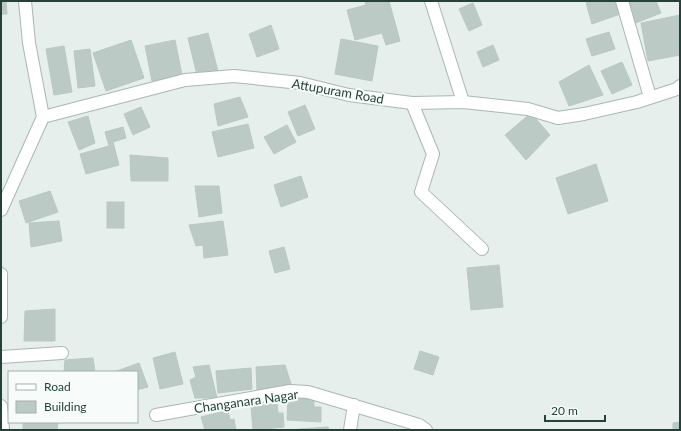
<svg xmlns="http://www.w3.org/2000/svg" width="681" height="431" font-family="Lato,sans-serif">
<rect width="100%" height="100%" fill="#e6efeb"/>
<g fill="#bbcac4" stroke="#b8c9c2">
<path d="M 1,1 L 6,1 L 7,14 L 1,14 Z"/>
<path d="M 365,1 L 389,1 L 400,41 L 386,45 L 382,33 L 355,40 L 347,10 L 366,5 Z"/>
<path d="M 591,1 L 619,1 L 623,13 L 592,24 L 586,3 Z"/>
<path d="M 624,1 L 656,1 L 661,13 L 633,24 Z"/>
<path d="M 473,3 L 482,25 L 469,31 L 459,9 Z"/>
<path d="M 680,15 L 680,55 L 648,61 L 641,23 Z"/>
<path d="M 271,25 L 279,49 L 257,57 L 249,34 Z"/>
<path d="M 609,32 L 615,49 L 592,56 L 586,39 Z"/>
<path d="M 208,33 L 218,71 L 197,75 L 188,38 Z"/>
<path d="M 341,39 L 378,46 L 372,81 L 335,74 Z"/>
<path d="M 131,40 L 144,78 L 106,91 L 93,53 Z"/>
<path d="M 175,40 L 182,75 L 152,81 L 145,46 Z"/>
<path d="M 493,45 L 499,60 L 483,67 L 477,52 Z"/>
<path d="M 64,46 L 72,92 L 54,95 L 46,49 Z"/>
<path d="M 90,49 L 95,86 L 78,88 L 74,51 Z"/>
<path d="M 622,62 L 632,85 L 612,94 L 601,71 Z"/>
<path d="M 589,65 L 603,95 L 569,106 L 559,82 Z"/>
<path d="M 240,97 L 248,117 L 218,126 L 214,104 Z"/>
<path d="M 305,105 L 315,129 L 298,136 L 288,112 Z"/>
<path d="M 141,107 L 150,127 L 133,135 L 124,114 Z"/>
<path d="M 531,113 L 550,135 L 526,160 L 505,135 Z"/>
<path d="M 88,116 L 95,143 L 79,150 L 68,122 Z"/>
<path d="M 248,124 L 254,148 L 218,157 L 212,132 Z"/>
<path d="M 287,125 L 296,142 L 274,154 L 264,137 Z"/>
<path d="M 123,127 L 126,138 L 113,142 L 119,165 L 86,174 L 80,154 L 109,146 L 105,132 Z"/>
<path d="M 130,155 L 168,158 L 168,181 L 131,181 Z"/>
<path d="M 596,164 L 608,201 L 568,214 L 556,178 Z"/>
<path d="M 301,176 L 308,197 L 281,207 L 274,185 Z"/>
<path d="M 195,186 L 219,186 L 222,213 L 199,217 Z"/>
<path d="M 50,191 L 58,212 L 26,223 L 19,201 Z"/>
<rect x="107" y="202" width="17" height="26"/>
<path d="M 59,221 L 62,241 L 31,247 L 29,223 Z"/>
<path d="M 223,221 L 228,255 L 204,258 L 203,245 L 196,246 L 189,225 Z"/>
<path d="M 284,247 L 290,269 L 275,273 L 269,251 Z"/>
<path d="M 499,265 L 503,307 L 471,310 L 467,268 Z"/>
<path d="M 55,309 L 55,341 L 24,341 L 25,311 Z"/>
<path d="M 420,351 L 439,357 L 433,375 L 414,369 Z"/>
<path d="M 175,352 L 183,384 L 160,389 L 153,358 Z"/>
<path d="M 93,358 L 95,372 L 64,372 L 65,360 Z"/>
<path d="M 139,363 L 148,387 L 137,390 L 137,372 L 114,372 Z"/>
<path d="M 209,365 L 217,398 L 195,398 L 190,380 L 196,377 L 193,367 Z"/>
<path d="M 285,365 L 292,387 L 257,390 L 256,367 Z"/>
<path d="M 251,368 L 252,389 L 218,393 L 216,371 Z"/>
<path d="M 288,398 L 314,399 L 314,407 L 321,407 L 321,422 L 287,420 Z"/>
<path d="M 277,404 L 278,413 L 283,413 L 284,427 L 253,430 L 251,406 Z"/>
<path d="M 228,410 L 230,420 L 234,419 L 236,430 L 205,430 L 201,417 Z"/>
<path d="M 23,422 L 58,422 L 57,430 L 23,430 Z"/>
<path d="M 680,422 L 680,430 L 673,430 L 673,423 Z"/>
<path d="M 328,427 L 329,430 L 287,430 Z"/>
</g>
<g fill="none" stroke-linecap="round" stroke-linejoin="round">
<defs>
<g id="street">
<path d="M 431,1 L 463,102"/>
<path d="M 622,1 L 650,97"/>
<path d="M 412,103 L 433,154 L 421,192 L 482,249"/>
<path d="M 43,117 L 185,80 L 234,76 L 300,83 L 349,95 L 412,103 L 463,102 L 528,109 L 558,118 L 584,114 L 637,102 L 677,89 L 680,86"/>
<path d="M 1,210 L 43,117 L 29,43 L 25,1"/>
<path d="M 1,274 L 1,317"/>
<path d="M 1,357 L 62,353"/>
<path d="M 1,406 L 3,430"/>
<path d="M 156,415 L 290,391 L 308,392 L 419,425 L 426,430"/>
<path d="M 350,430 L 354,405"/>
</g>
</defs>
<use href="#street" stroke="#a8b8b2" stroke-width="14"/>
<use href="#street" stroke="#fff" stroke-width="12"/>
</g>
<g text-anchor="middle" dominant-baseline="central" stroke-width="4" stroke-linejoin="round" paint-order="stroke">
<g font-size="13" fill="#24423a" stroke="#f7fbf9">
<text transform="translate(338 91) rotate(10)">Attupuram Road</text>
<text transform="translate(246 401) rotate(-8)">Changanara Nagar</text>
</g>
</g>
<rect width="681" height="431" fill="none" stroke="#24423a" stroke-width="4"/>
<rect x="8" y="371" width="130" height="52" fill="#f7fbf9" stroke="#a3b1ad"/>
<rect x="16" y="384" width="20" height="6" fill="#ffffff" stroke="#a3b1ad"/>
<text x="44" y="391" font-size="12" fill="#24423a">Road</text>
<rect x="16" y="401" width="20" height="12" fill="#bbcac4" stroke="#a3b1ad"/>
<text x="44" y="411" font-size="12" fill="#24423a">Building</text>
<path d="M545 415v6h60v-6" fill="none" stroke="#24423a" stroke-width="2"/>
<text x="551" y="415" font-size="12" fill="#24423a" stroke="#f7fbf9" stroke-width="3" paint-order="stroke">20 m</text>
</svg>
